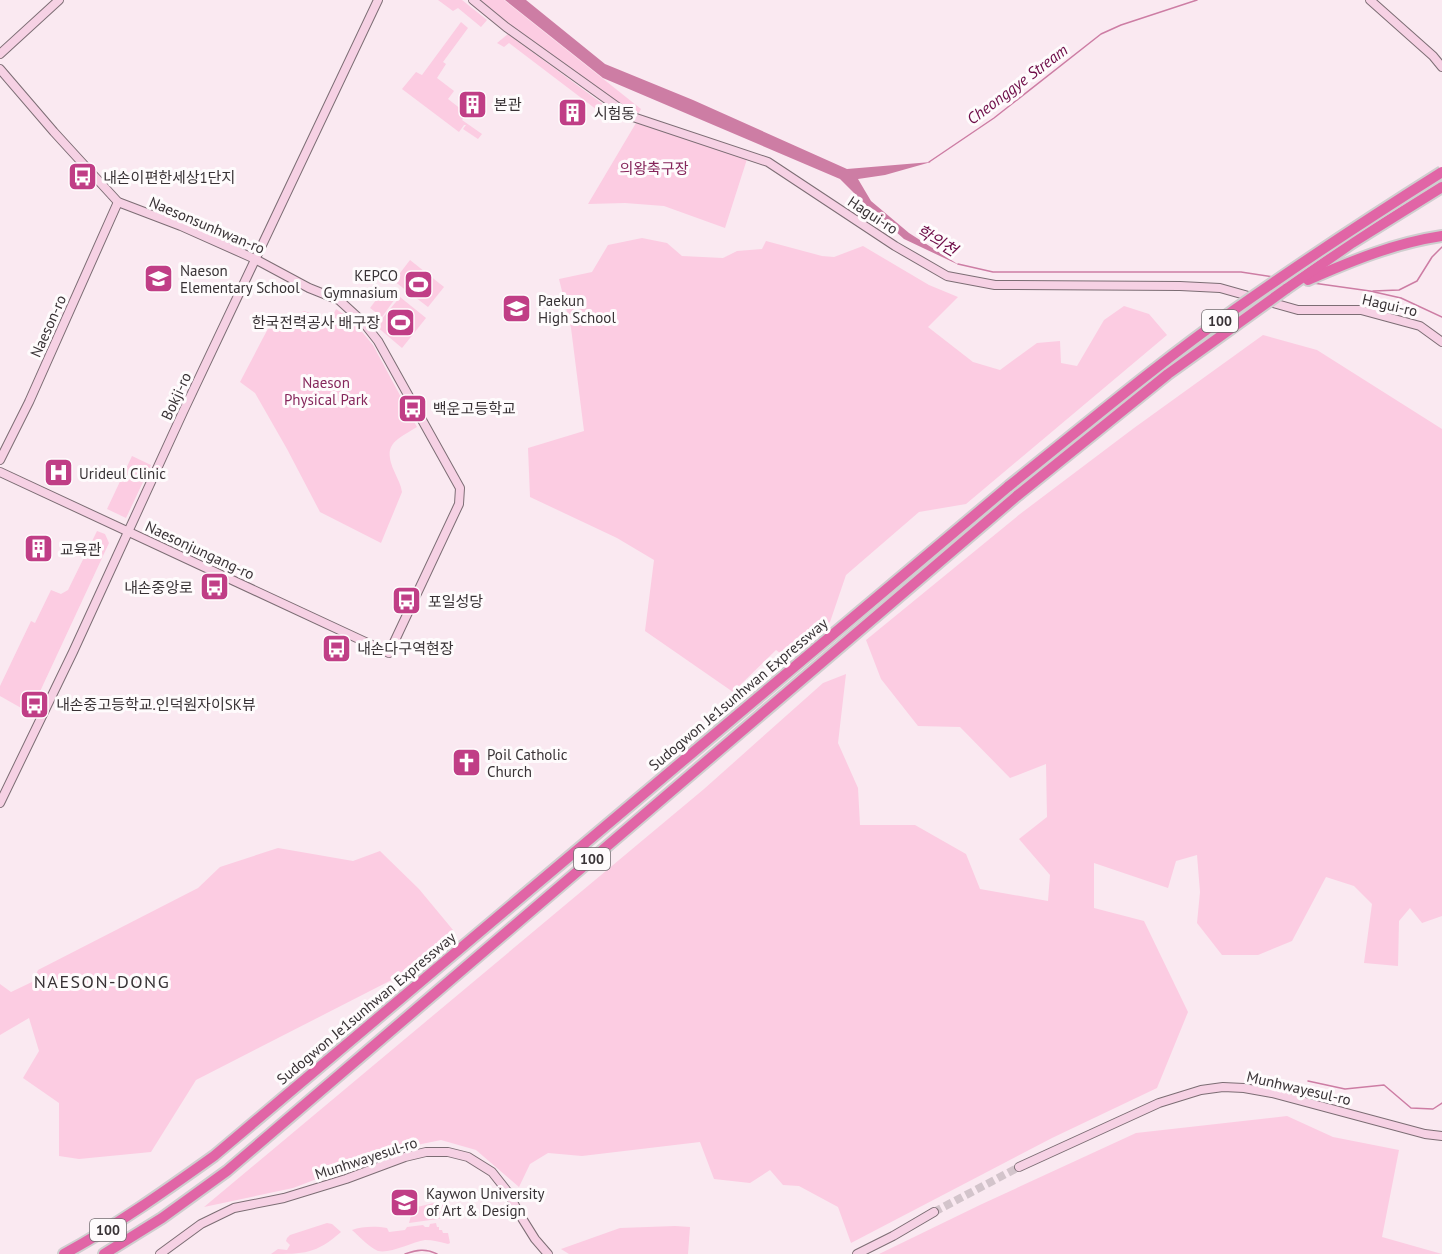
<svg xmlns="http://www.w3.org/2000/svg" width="1442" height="1254" font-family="'PT Sans','Noto Sans KR',sans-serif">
<rect width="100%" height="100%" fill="#fae9f1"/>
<g fill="#fccce2">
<path d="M 438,0 L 462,0 L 487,20 L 481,27 L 458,8 L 453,11 Z"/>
<path d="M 478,0 L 504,0 L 641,109 L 637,116 L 507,24 Z"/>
<path d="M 461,22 L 468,28 L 443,62 L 446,64 L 437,78 L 454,91 L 448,99 L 466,113 L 462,120 L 482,134 L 478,139 L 463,129 L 466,125 L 464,125 L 459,132 L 402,89 L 416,72 L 422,75 Z"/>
<path d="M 508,34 L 619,116 L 617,117 L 609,111 L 605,116 L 509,43 L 504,47 L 497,43 Z"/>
<path d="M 636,123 L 747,159 L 725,228 L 664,206 L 625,203 L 588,204 Z"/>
<path d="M 642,238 L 667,243 L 682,256 L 723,258 L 737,251 L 762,249 L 766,241 L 822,256 L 834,257 L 863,246 L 929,285 L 958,297 L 928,327 L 973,362 L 1000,370 L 1037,343 L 1060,341 L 1061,363 L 1077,366 L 1104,320 L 1124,306 L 1149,314 L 1167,335 L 966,504 L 919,512 L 846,575 L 830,622 L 788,659 L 776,650 L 733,692 L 645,631 L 654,560 L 617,538 L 530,497 L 528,448 L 584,431 L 571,328 L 559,279 L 592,272 L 608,245 Z"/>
<path d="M 410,260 L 444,287 L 428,307 L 394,281 Z"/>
<path d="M 385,288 L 397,296 L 382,317 L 370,308 Z"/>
<path d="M 400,297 L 426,318 L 402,348 L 376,326 Z"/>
<path d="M 336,309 L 352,320 L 373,345 L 417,427 C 394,441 382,445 395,473 C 398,480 401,485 402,492 L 381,543 L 320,512 L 287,449 L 255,393 L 240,382 L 263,338 L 269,327 L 283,318 L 296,316 L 304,311 L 331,320 Z"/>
<path d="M 1263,335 L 1317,350 L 1442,429 L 1442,916 L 1422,923 L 1410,908 L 1399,921 L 1398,966 L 1364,963 L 1372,904 L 1354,886 L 1326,877 L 1292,941 L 1258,955 L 1222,955 L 1197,923 L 1200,892 L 1197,855 L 1176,861 L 1168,888 L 1094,863 L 1094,908 L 1144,921 L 1188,1012 L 1157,1088 L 1052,1138 L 851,1243 L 838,1207 L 799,1186 L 783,1185 L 770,1170 L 750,1183 L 714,1179 L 700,1142 L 582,1156 L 548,1153 L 530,1164 L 519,1187 L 476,1150 L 441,1140 L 393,1150 L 293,1188 L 204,1207 L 704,789 L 823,683 L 846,674 L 838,743 L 858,788 L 860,825 L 915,825 L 966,854 L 980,889 L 1048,901 L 1050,875 L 1019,839 L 1047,817 L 1046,764 L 1010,778 L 960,727 L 918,726 L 881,679 L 866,640 L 1020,514 L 1134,428 Z"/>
<path d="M 132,456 L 151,465 L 126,518 L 107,509 Z"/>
<path d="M 97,531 L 105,534 L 109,543 L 30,713 L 0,696 L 0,686 L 31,621 L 35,623 L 51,590 L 61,594 L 68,590 Z"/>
<path d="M 278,848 L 353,861 L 380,851 L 419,889 L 453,930 L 411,970 L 196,1080 L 151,1152 L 79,1159 L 59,1156 L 59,1103 L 23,1078 L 39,1051 L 29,1018 L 0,1035 L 0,984 L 11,992 L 32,982 L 38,970 L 198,888 L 220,867 Z"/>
<path d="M 1287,1116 L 1333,1137 L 1399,1150 L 1382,1237 L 1442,1254 L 879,1254 L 982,1204 L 1136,1133 Z"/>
<path d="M 442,1201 L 445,1218 L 409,1223 L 413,1208 Z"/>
<path d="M 327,1223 L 332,1224 L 341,1232 C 316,1254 304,1254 271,1254 L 278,1249 L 287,1250 L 290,1245 L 286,1241 L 287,1238 L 290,1235 Z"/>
<path d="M 436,1223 L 437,1227 L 439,1227 L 439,1230 L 442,1230 L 443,1233 L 448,1233 L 450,1243 L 448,1244 C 440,1242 433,1240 425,1240 C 412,1242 390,1254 378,1251 C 369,1247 360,1237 352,1230 C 362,1226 377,1226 387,1228 L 389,1232 L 405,1230 L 407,1227 L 423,1225 L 425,1227 L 429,1227 L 430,1224 Z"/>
<path d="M 675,1226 L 690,1227 L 688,1254 L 569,1254 L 561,1249 L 620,1228 Z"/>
</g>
<path fill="#cd7da4" d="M 505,0 L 526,0 L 605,64 L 693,100 L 847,169 L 931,162 L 885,175 L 858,179 L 871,201 L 909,233 L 959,265 L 904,239 L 867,206 L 840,179 L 603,78 Z"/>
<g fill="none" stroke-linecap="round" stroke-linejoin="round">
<g stroke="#cd7da4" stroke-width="1.5">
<path d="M 929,162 L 994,118 L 1101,34 L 1121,25 L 1197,0"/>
<path d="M 958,264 L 993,272 L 1241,272 L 1273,277"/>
<path d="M 1313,283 L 1370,291 L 1401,298 L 1442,317"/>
<path d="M 1373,291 L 1399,290 L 1417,281 L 1432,257 L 1442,247"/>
<path d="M 1308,1081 L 1345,1089 L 1384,1085 L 1411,1108 L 1433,1109 L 1442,1103"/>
<path d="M 405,1254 C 416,1250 426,1248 437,1254"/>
</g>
<path stroke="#d3c4cb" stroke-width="8" stroke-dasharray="8 4" stroke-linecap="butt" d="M 934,1212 L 1019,1167"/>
<defs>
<g id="secondary">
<path d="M 473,0 L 506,27 L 626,113 L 633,117 L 768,162 L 895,246 L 947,276 L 995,285 L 1180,286 L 1220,288 L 1298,310 L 1361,310 L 1420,326 L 1442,342"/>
<path d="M 1370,0 L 1433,56 L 1442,67"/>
<path d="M 0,54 L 59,0"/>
<path d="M 0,69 L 54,132 L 118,202 L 181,226 L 255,259 L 309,288 L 339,300 L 363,322 L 378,341 L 460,488 L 459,504 L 389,653 L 0,472"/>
<path d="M 0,460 L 29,402 L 118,202"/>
<path d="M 0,803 L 73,652 L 183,412 L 378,0"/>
<path d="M 1019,1167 L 1159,1103 L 1201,1090 L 1223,1087 L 1244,1088 L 1272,1093 L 1425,1134 L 1442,1136"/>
<path d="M 160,1254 L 201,1224 L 234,1208 L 284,1198 L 346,1179 L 405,1157 L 426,1152 L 448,1152 L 468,1157 L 492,1172 L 507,1191 L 520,1215 L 535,1239 L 548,1254"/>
<path d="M 857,1254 L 893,1236 L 934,1212"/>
</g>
<g id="highway">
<path d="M 1308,280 C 1351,261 1395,243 1442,236"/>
<path d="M 1286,289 L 1352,243 L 1442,187"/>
<path d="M 64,1254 C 117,1225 165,1191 214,1156 L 1009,486"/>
<path d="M 104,1254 L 162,1218 L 227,1171 L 1018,495"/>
</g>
</defs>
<use href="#secondary" stroke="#7c6d74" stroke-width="10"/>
<use href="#highway" stroke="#cfcecf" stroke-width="14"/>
<use href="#secondary" stroke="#f6d1e4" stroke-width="8"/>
<use href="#highway" stroke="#e165a6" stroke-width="10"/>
<defs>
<g id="highway-bridge">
<path d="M 1009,486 C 1083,427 1156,365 1234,310 C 1302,262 1372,216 1442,172"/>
<path d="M 1018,495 L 1168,374 L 1286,289"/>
</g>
</defs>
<use href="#highway-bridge" stroke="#cfcecf" stroke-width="14" stroke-linecap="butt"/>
<use href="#highway-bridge" stroke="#e165a6" stroke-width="10"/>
</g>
<defs>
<symbol id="building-square" viewBox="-11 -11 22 22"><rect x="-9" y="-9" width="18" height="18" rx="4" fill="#c03e86" stroke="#fefbfc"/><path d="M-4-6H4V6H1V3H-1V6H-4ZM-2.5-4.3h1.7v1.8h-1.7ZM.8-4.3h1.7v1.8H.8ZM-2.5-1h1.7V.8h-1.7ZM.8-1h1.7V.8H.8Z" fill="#fff"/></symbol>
<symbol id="bus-square" viewBox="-11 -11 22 22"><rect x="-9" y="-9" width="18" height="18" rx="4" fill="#c03e86" stroke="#fefbfc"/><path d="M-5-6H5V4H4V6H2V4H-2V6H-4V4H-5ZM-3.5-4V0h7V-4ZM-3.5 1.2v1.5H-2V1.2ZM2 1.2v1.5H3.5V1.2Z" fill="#fff"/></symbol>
<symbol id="school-square" viewBox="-11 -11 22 22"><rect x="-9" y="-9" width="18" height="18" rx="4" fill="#c03e86" stroke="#fefbfc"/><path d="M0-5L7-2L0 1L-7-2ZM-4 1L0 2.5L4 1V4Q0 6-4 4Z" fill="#fff"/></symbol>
<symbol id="stadium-square" viewBox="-11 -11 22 22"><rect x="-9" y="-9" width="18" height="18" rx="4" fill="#c03e86" stroke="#fefbfc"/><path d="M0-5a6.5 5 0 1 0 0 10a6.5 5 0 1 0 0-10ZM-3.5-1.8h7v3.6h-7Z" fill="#fff"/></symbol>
<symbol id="hospital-square" viewBox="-11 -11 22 22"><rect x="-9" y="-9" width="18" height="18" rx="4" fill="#c03e86" stroke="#fefbfc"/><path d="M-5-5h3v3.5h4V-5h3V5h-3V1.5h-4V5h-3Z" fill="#fff"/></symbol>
<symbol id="church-square" viewBox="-11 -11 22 22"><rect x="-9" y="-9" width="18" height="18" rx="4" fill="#c03e86" stroke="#fefbfc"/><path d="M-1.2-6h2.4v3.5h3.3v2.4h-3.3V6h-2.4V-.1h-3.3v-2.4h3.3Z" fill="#fff"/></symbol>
<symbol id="university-square" viewBox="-11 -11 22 22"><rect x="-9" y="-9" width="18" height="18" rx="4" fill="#c03e86" stroke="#fefbfc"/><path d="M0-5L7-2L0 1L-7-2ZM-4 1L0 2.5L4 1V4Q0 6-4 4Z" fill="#fff"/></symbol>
</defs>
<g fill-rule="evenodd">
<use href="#building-square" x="456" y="88" width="33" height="33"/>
<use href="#building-square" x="556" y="96" width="33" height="33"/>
<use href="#bus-square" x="66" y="160" width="33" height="33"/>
<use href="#school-square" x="142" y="262" width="33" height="33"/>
<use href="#stadium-square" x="402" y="268" width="33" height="33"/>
<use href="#school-square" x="500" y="292" width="33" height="33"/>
<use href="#stadium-square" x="384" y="306" width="33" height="33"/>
<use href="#bus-square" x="396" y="392" width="33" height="33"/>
<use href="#hospital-square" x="42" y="456" width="33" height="33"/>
<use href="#building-square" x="22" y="532" width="33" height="33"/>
<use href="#bus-square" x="198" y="570" width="33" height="33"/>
<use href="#bus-square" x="390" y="584" width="33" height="33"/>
<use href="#bus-square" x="320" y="632" width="33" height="33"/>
<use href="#bus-square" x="18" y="688" width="33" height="33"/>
<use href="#church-square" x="450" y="746" width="33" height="33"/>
<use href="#university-square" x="388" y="1186" width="33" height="33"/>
</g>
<g text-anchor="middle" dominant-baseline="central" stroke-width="6" stroke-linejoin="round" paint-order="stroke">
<g fill="#fefbfc" stroke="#736e71" stroke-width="1.5">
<rect x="1202" y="310" width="36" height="22" rx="4.5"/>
<rect x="574" y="848" width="36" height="22" rx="4.5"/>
<rect x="90" y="1219" width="36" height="22" rx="4.5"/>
</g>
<g font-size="14" font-weight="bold" fill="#383235">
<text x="1220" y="321">100</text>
<text x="592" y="859">100</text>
<text x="108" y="1230">100</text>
</g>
<g font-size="15" fill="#383235" stroke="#fefbfc" text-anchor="start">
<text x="494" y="104">본관</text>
<text x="594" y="113">시험동</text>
<text x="103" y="177">내손이편한세상1단지</text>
<text x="180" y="270">Naeson<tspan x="180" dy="17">Elementary School</tspan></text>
<text x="398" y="275" text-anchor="end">KEPCO<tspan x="398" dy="17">Gymnasium</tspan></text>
<text x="538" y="300">Paekun<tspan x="538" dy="17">High School</tspan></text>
<text x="380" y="322" text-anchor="end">한국전력공사 배구장</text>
<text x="433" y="408">백운고등학교</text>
<text x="79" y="473">Urideul Clinic</text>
<text x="60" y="549">교육관</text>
<text x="193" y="587" text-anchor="end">내손중앙로</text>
<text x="428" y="601">포일성당</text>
<text x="357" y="648">내손다구역현장</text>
<text x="56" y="704">내손중고등학교.인덕원자이SK뷰</text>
<text x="487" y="754">Poil Catholic<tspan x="487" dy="17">Church</tspan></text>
<text x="426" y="1193">Kaywon University<tspan x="426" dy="17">of Art &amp; Design</tspan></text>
</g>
<g font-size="15" fill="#85265b" stroke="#fefbfc">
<text x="654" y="168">의왕축구장</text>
<text x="326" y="382">Naeson<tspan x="326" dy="17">Physical Park</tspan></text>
</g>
<g font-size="15" fill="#383235" stroke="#fefbfc">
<text transform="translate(873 215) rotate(33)">Hagui-ro</text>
<text transform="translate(207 225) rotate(23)">Naesonsunhwan-ro</text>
<text transform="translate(1390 305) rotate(13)">Hagui-ro</text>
<text transform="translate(48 326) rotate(-66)">Naeson-ro</text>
<text transform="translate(176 396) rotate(-65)">Bokji-ro</text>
<text transform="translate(200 550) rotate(25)">Naesonjungang-ro</text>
<text transform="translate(738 694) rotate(-40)">Sudogwon Je1sunhwan Expressway</text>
<text transform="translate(366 1008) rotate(-40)">Sudogwon Je1sunhwan Expressway</text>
<text transform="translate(1299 1088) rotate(13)">Munhwayesul-ro</text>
<text transform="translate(366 1158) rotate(-18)">Munhwayesul-ro</text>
</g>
<g font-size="16" font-style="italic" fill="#6d0b47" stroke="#fefbfc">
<text transform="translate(1017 84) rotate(-37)">Cheonggye Stream</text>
<text transform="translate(937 240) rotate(31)">학의천</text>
</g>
<g font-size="18" letter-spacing="1.5" fill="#383235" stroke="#fefbfc">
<text x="102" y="981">NAESON-DONG</text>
</g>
</g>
</svg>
